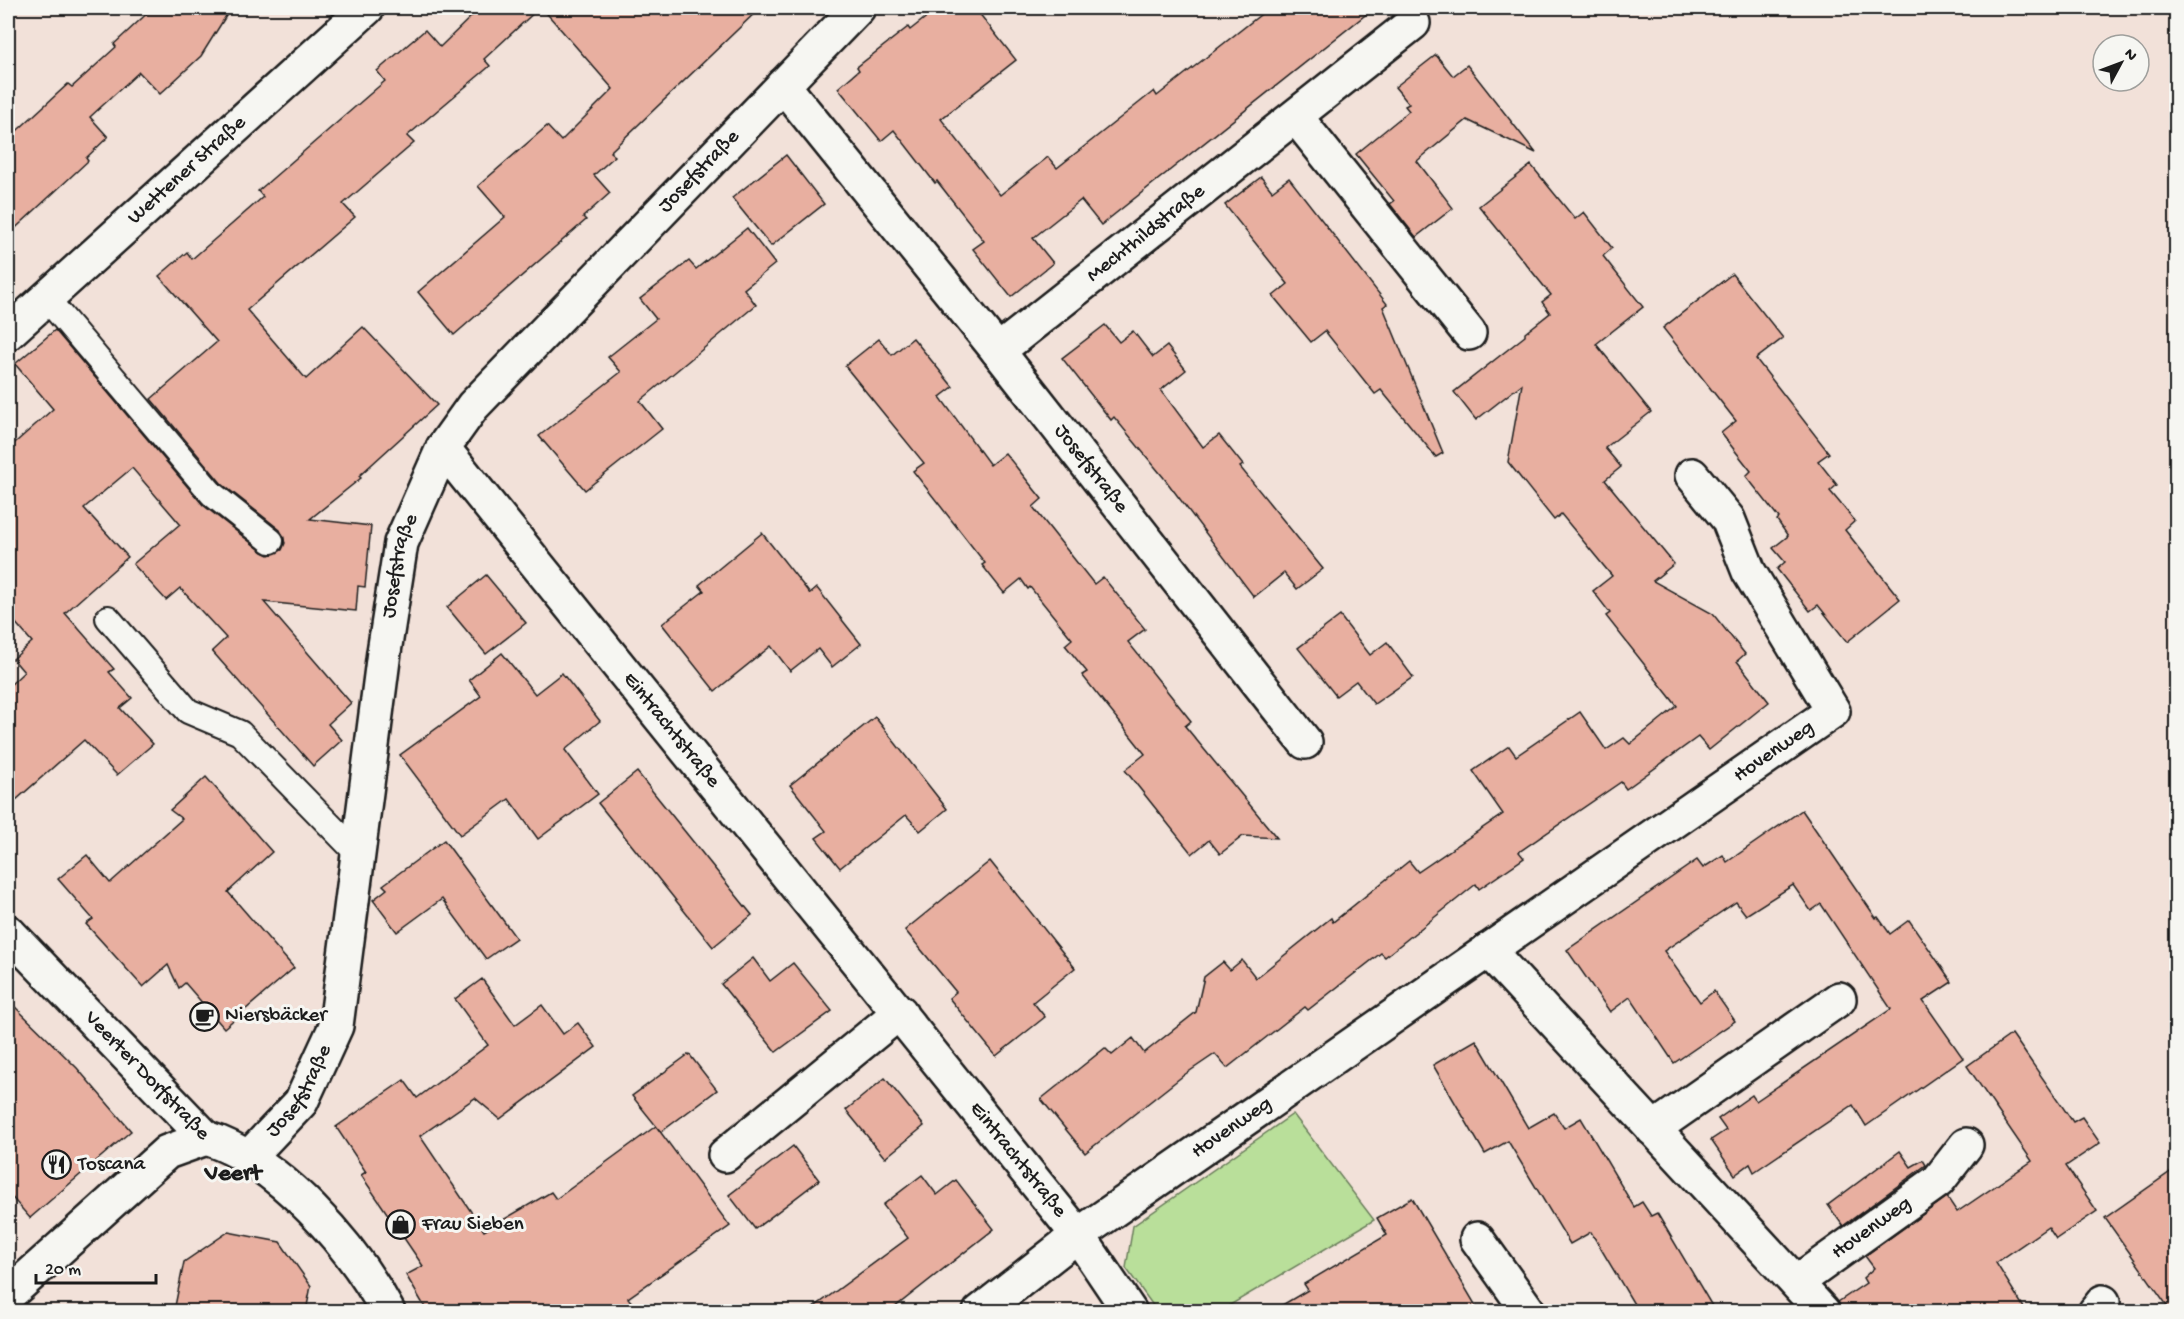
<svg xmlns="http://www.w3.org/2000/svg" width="2184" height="1319" font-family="'Gochi Hand',sans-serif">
<rect width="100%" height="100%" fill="#f2e1d9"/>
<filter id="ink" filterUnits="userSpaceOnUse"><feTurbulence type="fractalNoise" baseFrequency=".0167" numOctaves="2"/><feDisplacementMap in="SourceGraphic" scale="12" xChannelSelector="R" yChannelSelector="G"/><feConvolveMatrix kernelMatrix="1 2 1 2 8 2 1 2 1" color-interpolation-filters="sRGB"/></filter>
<g filter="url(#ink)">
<path fill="#b9df9a" stroke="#6a7e5b" stroke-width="1.5" d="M 1293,1114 L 1374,1220 L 1220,1311 L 1157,1311 L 1126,1268 L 1133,1226 Z"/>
<g fill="#e8afa0" stroke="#1c1c1c" stroke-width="1.5">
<path d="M 153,8 L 231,8 L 201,56 L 160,94 L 139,72 L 90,117 L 108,137 L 86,158 L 88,161 L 8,235 L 8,139 L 68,84 L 72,87 L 116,47 L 114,44 Z"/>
<path d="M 480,8 L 539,8 L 484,59 L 490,66 L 407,136 L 414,143 L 343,204 L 355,217 L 247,310 L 306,379 L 363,327 L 437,405 L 359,476 L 361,478 L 310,519 L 371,526 L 365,587 L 358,586 L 356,611 L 264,602 L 351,703 L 328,724 L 342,740 L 313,766 L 212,651 L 226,638 L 180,588 L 166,600 L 133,564 L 180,524 L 132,468 L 84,508 L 128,557 L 65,613 L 114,669 L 109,672 L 132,698 L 120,708 L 153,744 L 117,775 L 84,740 L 8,807 L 8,687 L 24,672 L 13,659 L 32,642 L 8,614 L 8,449 L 53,409 L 15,364 L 55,330 L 203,505 L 263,552 L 269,555 L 282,550 L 285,543 L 280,530 L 222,484 L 151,399 L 217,342 L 159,276 L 187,252 L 192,259 L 263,197 L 258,191 L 385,81 L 377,71 L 425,30 L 440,47 Z"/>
<path d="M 542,8 L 760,8 L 610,152 L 615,156 L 594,175 L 610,193 L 583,217 L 586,220 L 454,335 L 418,292 L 505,217 L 478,186 L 547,126 L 561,141 L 613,89 Z"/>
<path d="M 938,8 L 975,8 L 1016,60 L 941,119 L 1000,195 L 1048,157 L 1057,168 L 1154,91 L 1157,96 L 1269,8 L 1374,8 L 1101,225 L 1081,200 L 1033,238 L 1053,263 L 1011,297 L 973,249 L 984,241 L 937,181 L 935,183 L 894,130 L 881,141 L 838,88 L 859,70 L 857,67 L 908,27 L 910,30 Z"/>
<path d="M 1436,55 L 1453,76 L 1467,65 L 1536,153 L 1467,120 L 1417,161 L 1453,208 L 1416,237 L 1390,204 L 1394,201 L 1356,154 L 1409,111 L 1405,106 L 1409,104 L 1395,87 Z"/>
<path d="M 786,155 L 824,204 L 771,246 L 732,198 Z"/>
<path d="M 1531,165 L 1575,219 L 1584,212 L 1612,248 L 1603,256 L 1643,307 L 1596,344 L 1651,412 L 1605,448 L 1621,467 L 1605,480 L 1674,564 L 1653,581 L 1713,614 L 1745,654 L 1737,661 L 1769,702 L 1709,750 L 1698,737 L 1626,789 L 1621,782 L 1519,852 L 1524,858 L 1479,889 L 1476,884 L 1385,957 L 1381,953 L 1308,1010 L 1305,1007 L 1227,1068 L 1215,1054 L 1184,1075 L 1085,1153 L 1041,1099 L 1105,1048 L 1112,1055 L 1133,1038 L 1144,1053 L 1196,1012 L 1204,977 L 1223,962 L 1230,970 L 1242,960 L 1256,978 L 1331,918 L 1333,922 L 1409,861 L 1418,872 L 1503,814 L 1473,771 L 1509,746 L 1516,756 L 1580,712 L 1606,750 L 1624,738 L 1630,744 L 1677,706 L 1606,616 L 1610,613 L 1593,591 L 1612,576 L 1561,514 L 1554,520 L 1508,462 L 1522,384 L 1476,420 L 1454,392 L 1525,336 L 1525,333 L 1550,313 L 1542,302 L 1551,295 L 1479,206 Z"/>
<path d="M 1261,177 L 1272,191 L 1289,178 L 1387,304 L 1383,307 L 1443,453 L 1436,457 L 1381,390 L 1375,394 L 1325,331 L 1311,342 L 1273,296 L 1288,284 L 1225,205 Z"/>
<path d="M 747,228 L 775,264 L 744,289 L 756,305 L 640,401 L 662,429 L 585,490 L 539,436 L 621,372 L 608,357 L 656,319 L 640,299 L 689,261 L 696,269 Z"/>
<path d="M 1732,274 L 1783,338 L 1756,359 L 1829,453 L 1818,461 L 1837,485 L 1830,491 L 1855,521 L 1845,530 L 1900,599 L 1847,642 L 1818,605 L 1810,611 L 1777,569 L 1785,562 L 1773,548 L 1788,536 L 1777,520 L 1779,518 L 1746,476 L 1751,471 L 1721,433 L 1736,421 L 1663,328 Z"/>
<path d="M 1105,325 L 1119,342 L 1133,331 L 1153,357 L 1167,346 L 1186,370 L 1161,390 L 1203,447 L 1219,435 L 1243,465 L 1240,467 L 1323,569 L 1297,589 L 1284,573 L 1254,597 L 1164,478 L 1114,417 L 1111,420 L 1062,358 Z"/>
<path d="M 913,338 L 953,387 L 940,397 L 990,465 L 1005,453 L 1042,499 L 1033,507 L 1094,584 L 1103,577 L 1145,629 L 1128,642 L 1191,721 L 1185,726 L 1277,838 L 1243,836 L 1220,854 L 1209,840 L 1192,854 L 1125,770 L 1145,754 L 1082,675 L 1087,672 L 1065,645 L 1072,639 L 1030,587 L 1028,589 L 1021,579 L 1004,593 L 982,565 L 985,563 L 913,471 L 924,463 L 845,366 L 879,339 L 892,355 Z"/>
<path d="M 762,533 L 810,594 L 817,588 L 861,644 L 832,667 L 818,649 L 790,671 L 771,646 L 715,691 L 662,624 L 704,591 L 699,585 Z"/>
<path d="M 486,575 L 526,623 L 486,654 L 447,607 Z"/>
<path d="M 1340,616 L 1370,655 L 1387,642 L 1413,677 L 1374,704 L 1356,681 L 1336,696 L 1298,648 Z"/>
<path d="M 502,653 L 535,694 L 562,673 L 600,721 L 565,750 L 598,794 L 538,839 L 509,799 L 460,835 L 400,755 L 481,696 L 469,680 Z"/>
<path d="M 875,717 L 947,809 L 920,831 L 906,815 L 840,868 L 816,838 L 826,831 L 790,785 Z"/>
<path d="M 637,772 L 752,915 L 713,947 L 598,803 Z"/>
<path d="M 206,777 L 272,852 L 228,892 L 294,968 L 224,1028 L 185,983 L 179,988 L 168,965 L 143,987 L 86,924 L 93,919 L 58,879 L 87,855 L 110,883 L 182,819 L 170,810 Z"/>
<path d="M 1802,810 L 1876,918 L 1878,917 L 1890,934 L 1909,920 L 1952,982 L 1923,1001 L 1963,1058 L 1866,1126 L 1853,1105 L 1754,1172 L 1750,1164 L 1735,1175 L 1711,1140 L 1726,1130 L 1718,1119 L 1752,1095 L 1756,1101 L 1891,1009 L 1821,904 L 1811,911 L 1793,885 L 1746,915 L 1736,902 L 1664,951 L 1700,1002 L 1714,991 L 1735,1021 L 1674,1063 L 1630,997 L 1610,1012 L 1567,950 L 1697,860 L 1703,868 L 1723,855 L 1727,862 Z"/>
<path d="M 444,840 L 516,938 L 486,959 L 442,899 L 397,932 L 373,900 L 387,889 L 383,885 Z"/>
<path d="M 990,861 L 1075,968 L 1033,1002 L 1045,1017 L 996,1056 L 949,998 L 956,992 L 905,930 Z"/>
<path d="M 753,958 L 770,981 L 793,963 L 832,1011 L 776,1052 L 721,984 Z"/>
<path d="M 482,979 L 515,1025 L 542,1005 L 563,1034 L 578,1023 L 596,1047 L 500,1119 L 475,1098 L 420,1136 L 484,1231 L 551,1192 L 556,1199 L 656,1126 L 730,1226 L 628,1298 L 639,1311 L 427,1311 L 406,1275 L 423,1266 L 361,1175 L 366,1172 L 336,1127 L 404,1080 L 417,1098 L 488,1045 L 455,999 Z"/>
<path d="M 8,1000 L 77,1068 L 131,1131 L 30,1218 L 8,1193 Z"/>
<path d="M 2012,1034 L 2073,1122 L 2082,1117 L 2100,1143 L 2066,1166 L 2097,1211 L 2056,1239 L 2048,1227 L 1996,1263 L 2026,1311 L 1841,1311 L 1838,1302 L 1866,1283 L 1863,1278 L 1874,1268 L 1865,1256 L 1947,1197 L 1957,1212 L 2032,1161 L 1967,1066 Z"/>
<path d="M 1476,1040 L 1528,1128 L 1554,1113 L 1564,1128 L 1581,1118 L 1634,1207 L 1642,1202 L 1651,1216 L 1657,1213 L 1715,1311 L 1638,1311 L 1591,1232 L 1570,1244 L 1508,1141 L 1485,1154 L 1433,1065 Z"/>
<path d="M 689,1054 L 717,1090 L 661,1132 L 632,1096 Z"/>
<path d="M 885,1078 L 924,1126 L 885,1158 L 846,1110 Z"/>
<path d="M 793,1146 L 819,1180 L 755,1229 L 729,1195 Z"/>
<path d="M 1900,1151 L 1911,1167 L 1923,1160 L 1926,1165 L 1843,1226 L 1828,1205 Z"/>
<path d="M 2176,1168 L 2176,1311 L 2171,1311 L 2105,1218 Z"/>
<path d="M 922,1175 L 937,1195 L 956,1180 L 994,1229 L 890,1311 L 809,1311 L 908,1238 L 883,1205 Z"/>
<path d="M 1412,1198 L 1479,1311 L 1272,1311 L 1308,1290 L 1304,1284 L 1387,1235 L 1377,1218 Z"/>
<path d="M 228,1232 L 280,1242 L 311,1286 L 306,1311 L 174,1311 L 184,1262 Z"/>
</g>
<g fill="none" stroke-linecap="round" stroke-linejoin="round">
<defs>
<g id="service">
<path d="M 47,299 L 212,494 L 271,541"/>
<path d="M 108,618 L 188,711 L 240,733 L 359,855"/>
</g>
<g id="minor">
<path id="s1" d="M 783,85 L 998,351 L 1305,742"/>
<path d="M 1296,117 L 1469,333"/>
<path id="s2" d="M 998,351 L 1413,23"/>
<path id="s3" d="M 443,448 L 1078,1235 L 1130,1312"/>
<path d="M 1488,950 L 1823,1312"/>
<path d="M 1653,1129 L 1839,999"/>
<path d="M 725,1155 L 900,1012"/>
<path id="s4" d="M 249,1157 L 301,1102 L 336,1026 L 384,652 L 401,543 L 443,448 L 473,406 L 858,8"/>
<path d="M 1477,1239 L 1529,1312"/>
<path id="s5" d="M 1797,1282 L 1938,1181 L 1966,1145"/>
<path d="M 8,1295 L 167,1152 L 206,1138"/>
<path id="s6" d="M 980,1312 L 1078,1235 L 1833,711 L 1749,572 L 1728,519 L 1692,475"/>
<path d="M 2095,1312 L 2103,1302"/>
</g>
<g id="tertiary">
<path id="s7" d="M 8,333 L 367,8"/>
<path id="s8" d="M 8,932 L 206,1138 C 279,1161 353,1246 388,1312"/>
</g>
</defs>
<use href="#service" stroke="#1c1c1c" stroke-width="28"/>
<use href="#minor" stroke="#1c1c1c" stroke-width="38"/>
<use href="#tertiary" stroke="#1c1c1c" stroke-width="38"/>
<use href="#service" stroke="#f6f6f2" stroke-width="24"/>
<use href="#minor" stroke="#f6f6f2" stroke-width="33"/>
<use href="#tertiary" stroke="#f6f6f2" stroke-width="33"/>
</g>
</g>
<defs>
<symbol id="cafe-ring" viewBox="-11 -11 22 22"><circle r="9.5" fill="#f6f6f2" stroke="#1c1c1c" stroke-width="1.5"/><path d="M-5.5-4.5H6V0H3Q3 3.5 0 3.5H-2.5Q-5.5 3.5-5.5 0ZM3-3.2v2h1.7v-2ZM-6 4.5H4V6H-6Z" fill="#1c1c1c"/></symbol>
<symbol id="restaurant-ring" viewBox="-11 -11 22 22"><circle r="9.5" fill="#f6f6f2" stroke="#1c1c1c" stroke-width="1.5"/><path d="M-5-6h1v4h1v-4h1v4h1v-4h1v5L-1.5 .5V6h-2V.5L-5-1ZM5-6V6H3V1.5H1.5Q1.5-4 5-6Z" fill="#1c1c1c"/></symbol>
<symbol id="shop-ring" viewBox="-11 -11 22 22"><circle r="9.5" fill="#f6f6f2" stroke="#1c1c1c" stroke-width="1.5"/><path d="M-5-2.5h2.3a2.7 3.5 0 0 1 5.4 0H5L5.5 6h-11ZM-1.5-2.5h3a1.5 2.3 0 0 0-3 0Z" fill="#1c1c1c"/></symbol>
</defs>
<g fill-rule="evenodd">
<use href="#cafe-ring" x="188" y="1000" width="33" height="33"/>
<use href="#restaurant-ring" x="40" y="1148" width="33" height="33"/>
<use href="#shop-ring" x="384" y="1208" width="33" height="33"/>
</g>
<g text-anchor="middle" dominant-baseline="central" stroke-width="6" stroke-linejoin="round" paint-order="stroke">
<g font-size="21" fill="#1c1c1c" stroke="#f6f6f2">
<text stroke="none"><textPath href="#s7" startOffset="242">Wettener Straße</textPath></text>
<text stroke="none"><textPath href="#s4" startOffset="1128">Josefstraße</textPath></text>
<text stroke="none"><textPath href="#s2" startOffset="189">Mechthildstraße</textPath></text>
<text stroke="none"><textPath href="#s1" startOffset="492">Josefstraße</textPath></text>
<text stroke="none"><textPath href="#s4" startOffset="624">Josefstraße</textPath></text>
<text stroke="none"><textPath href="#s3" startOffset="363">Eintrachtstraße</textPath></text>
<text stroke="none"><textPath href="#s6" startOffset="972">Hovenweg</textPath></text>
<text stroke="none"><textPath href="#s8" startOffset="200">Veerter Dorfstraße</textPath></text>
<text stroke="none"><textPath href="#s4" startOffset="84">Josefstraße</textPath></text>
<text stroke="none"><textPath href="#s6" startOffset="312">Hovenweg</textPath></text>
<text stroke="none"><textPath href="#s3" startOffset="915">Eintrachtstraße</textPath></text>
<text stroke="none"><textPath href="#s5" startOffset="92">Hovenweg</textPath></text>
</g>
<g font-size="21" fill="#1c1c1c" stroke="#f6f6f2" text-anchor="start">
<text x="225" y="1016">Niersbäcker</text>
<text x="78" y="1165">Toscana</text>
<text x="422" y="1225">Frau Sieben</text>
</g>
<g font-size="24" font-weight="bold" fill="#1c1c1c" stroke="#f6f6f2">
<text x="233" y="1174">Veert</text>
</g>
</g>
<rect width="2184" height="1319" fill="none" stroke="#f6f6f2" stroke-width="30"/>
<rect x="15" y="15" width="2154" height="1289" fill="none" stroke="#1c1c1c" stroke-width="2" filter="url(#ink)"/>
<g transform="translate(2121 63) rotate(49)"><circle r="28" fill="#f6f6f2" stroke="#9f9f9c" stroke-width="1.5"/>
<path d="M0-4.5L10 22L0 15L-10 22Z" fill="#1c1c1c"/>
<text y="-9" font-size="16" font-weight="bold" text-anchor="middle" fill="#1c1c1c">N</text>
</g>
<path d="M36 1274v9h120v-9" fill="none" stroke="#1c1c1c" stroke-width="3"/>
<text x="45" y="1274" font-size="18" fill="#1c1c1c" stroke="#f6f6f2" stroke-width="4.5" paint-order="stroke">20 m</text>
</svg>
